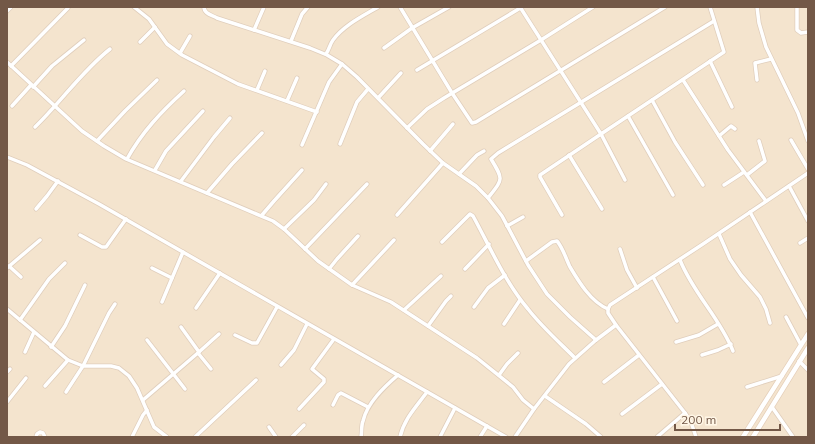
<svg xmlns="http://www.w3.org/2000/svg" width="815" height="444" font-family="Mulish,sans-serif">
<rect width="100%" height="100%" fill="#fcf2e0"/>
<rect fill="#f4e4ce" x="7" y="7" width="801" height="430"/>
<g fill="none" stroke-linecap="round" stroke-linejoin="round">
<defs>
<g id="minor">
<path d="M 134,7 L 149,19 L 167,44 L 182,55 L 238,84 L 317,112"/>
<path d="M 204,7 C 204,14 212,15 217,18 L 310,48 L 327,55 L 342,64 L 357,77 L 423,144 L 443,163 L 476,186 L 488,198 L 502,216 L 528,265 L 547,294 L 570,317 L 596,340"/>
<path d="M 400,7 L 452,93 L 472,123 L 476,122 L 665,7"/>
<path d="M 520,7 L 601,134 L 724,52 L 710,7"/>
<path d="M 757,7 L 759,23 L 766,47 L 798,113 L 808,141"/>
<path d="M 797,7 L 797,30 L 801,33 L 808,32"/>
<path d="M 7,11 L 11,7"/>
<path d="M 254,30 L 264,7"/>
<path d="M 291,41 L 302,14 L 308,7"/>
<path d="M 140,42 L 155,27"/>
<path d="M 384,48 L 412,28 L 449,7"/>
<path d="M 180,53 L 190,36"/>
<path d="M 326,54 C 329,50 330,44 333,40 C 344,25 363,16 378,7"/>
<path d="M 710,61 L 732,107"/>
<path d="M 7,62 L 82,131 L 104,146 L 126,159 L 273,221 L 284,229 L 318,261 L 352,285 L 391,302 L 477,358 L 513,387 L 523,400 L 534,409"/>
<path d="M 11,66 L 68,8"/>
<path d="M 417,70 L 522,7"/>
<path d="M 683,80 L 728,150 L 766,201"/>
<path d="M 757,80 L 755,63 L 771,59"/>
<path d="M 33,87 L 52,66 L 84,40"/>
<path d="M 257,90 L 265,71"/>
<path d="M 378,98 L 401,73"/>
<path d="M 652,100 L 675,142 L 703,185"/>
<path d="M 287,101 L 297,78"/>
<path d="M 12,106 L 31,85"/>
<path d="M 628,116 L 673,195"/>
<path d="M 35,127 C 61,102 82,71 110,49"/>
<path d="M 407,128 L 427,109 L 444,98 L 541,40 L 593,7"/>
<path d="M 719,136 L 731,126 L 735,129"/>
<path d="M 791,140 L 808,169"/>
<path d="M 97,141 L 125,111 L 157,80"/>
<path d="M 340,144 L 357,102 L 368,89"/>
<path d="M 302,145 L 329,82 L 342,64"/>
<path d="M 430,151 L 453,124"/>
<path d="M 569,155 L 602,209"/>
<path d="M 7,157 L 27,165 L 99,204 L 506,437"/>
<path d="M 127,159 C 142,132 161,112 184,91"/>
<path d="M 155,170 L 166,151 L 203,111"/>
<path d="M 459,174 L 477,155 L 484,151"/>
<path d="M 747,175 L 765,161 L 759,141"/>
<path d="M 181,181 L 214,137 L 230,118"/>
<path d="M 724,185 L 744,172"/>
<path d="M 789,186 L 808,221"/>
<path d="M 207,193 L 232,164 L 262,133"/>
<path d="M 488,198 C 503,179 504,180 491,159 L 498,153 L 714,21"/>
<path d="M 36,209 L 47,196 L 58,181"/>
<path d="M 750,212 L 808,318"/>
<path d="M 262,215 L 274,201 L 302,170"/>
<path d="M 397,215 L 443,163"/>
<path d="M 562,215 L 540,177 L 540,175 L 601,134 L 625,180"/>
<path d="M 507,226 L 523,217"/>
<path d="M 284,229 L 314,200 L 326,184"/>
<path d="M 719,234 L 730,259 L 741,275 L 760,297 L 766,309 L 770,323"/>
<path d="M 80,235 L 102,247 L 106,247 L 126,219"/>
<path d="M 442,242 L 470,214 L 473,216 C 490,247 505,282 528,309 C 542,327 559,342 575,358"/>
<path d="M 800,243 L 808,238"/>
<path d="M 305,249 L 367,184"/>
<path d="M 620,249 L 627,270 L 637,288"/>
<path d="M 680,260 C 693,293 720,318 733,351"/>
<path d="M 526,261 L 552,242 L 557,241 C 563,248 566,259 570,267 C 579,282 591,302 608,309"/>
<path d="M 9,266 L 21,277"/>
<path d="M 7,268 L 40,240"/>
<path d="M 152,268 L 172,278"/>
<path d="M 329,269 L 337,259 L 358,236"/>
<path d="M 465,269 L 489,244"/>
<path d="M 653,277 L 677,321"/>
<path d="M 352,285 L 394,240"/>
<path d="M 162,302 L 183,252"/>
<path d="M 474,307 L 488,288 L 505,275"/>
<path d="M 196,308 L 220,273"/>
<path d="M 7,309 L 68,360 L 83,366 L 111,366 L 119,368 L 129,376 L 137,388 L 154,427 L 167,437"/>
<path d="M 608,309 L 610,305 L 703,244 L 808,173"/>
<path d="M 608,309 L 608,313 L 616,325 L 685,413 L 691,422 L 696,437"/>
<path d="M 404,310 L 441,276"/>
<path d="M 786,317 L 801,345"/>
<path d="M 20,320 L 49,279 L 65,263"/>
<path d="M 504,324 L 520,300"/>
<path d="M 428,326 L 446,301 L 451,296"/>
<path d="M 235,335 L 252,343 L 257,343 L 277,307"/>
<path d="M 147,340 L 185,389"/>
<path d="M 676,342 L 699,335 L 718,324"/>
<path d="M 51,347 L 65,326 L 85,285"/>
<path d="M 25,352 L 34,332"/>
<path d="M 199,352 L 219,334"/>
<path d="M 198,353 L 211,369"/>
<path d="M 702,355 L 718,350 L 731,344"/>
<path d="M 799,361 L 808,370"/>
<path d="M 281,365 L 294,350 L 307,324"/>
<path d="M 7,372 L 10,369"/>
<path d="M 499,375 L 507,364 L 518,353"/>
<path d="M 604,382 L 639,355"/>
<path d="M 45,386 L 68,360"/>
<path d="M 747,387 L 782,376"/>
<path d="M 66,392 L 83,366 L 109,313 L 115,304"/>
<path d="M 545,396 L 586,424 L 601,437"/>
<path d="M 143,400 L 199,352 L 181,327"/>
<path d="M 7,402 L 26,378"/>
<path d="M 333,405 L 338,395 L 341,393 L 368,407"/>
<path d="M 772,407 L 793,437"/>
<path d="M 299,409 L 324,382 L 324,379 L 312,369 L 334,339"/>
<path d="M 622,414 L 662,384"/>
<path d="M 269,427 L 276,437"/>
<path d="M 36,437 L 37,434 L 40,432 L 43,433 L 45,437"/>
<path d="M 132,437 L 143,415 L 147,410"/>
<path d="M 195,437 L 256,380"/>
<path d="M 292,437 L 304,425"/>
<path d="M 361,437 C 362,432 361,426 363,421 C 367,403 384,387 398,375"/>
<path d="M 400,437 C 404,419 416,407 427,392"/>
<path d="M 440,437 L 455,408"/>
<path d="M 480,437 L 487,426"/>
<path d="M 515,437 L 534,409 L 569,364 L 596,340 L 616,325"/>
<path d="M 657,437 L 685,413"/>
</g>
<g id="secondary">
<path d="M 743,437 L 808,334"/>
<path d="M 753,437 L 808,348"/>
</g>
</defs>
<use href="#minor" stroke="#e0cebc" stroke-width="5"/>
<use href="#secondary" stroke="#e5cfba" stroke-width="6"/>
<use href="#minor" stroke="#fff" stroke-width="3.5"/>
<use href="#secondary" stroke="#fff" stroke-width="4.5"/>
</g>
<rect width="815" height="444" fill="none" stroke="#735847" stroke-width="16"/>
<path d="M675 424v6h105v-6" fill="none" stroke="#735847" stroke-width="2"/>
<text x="681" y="424" font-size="12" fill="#735847" stroke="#fff6e6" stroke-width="3" paint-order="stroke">200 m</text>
</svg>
